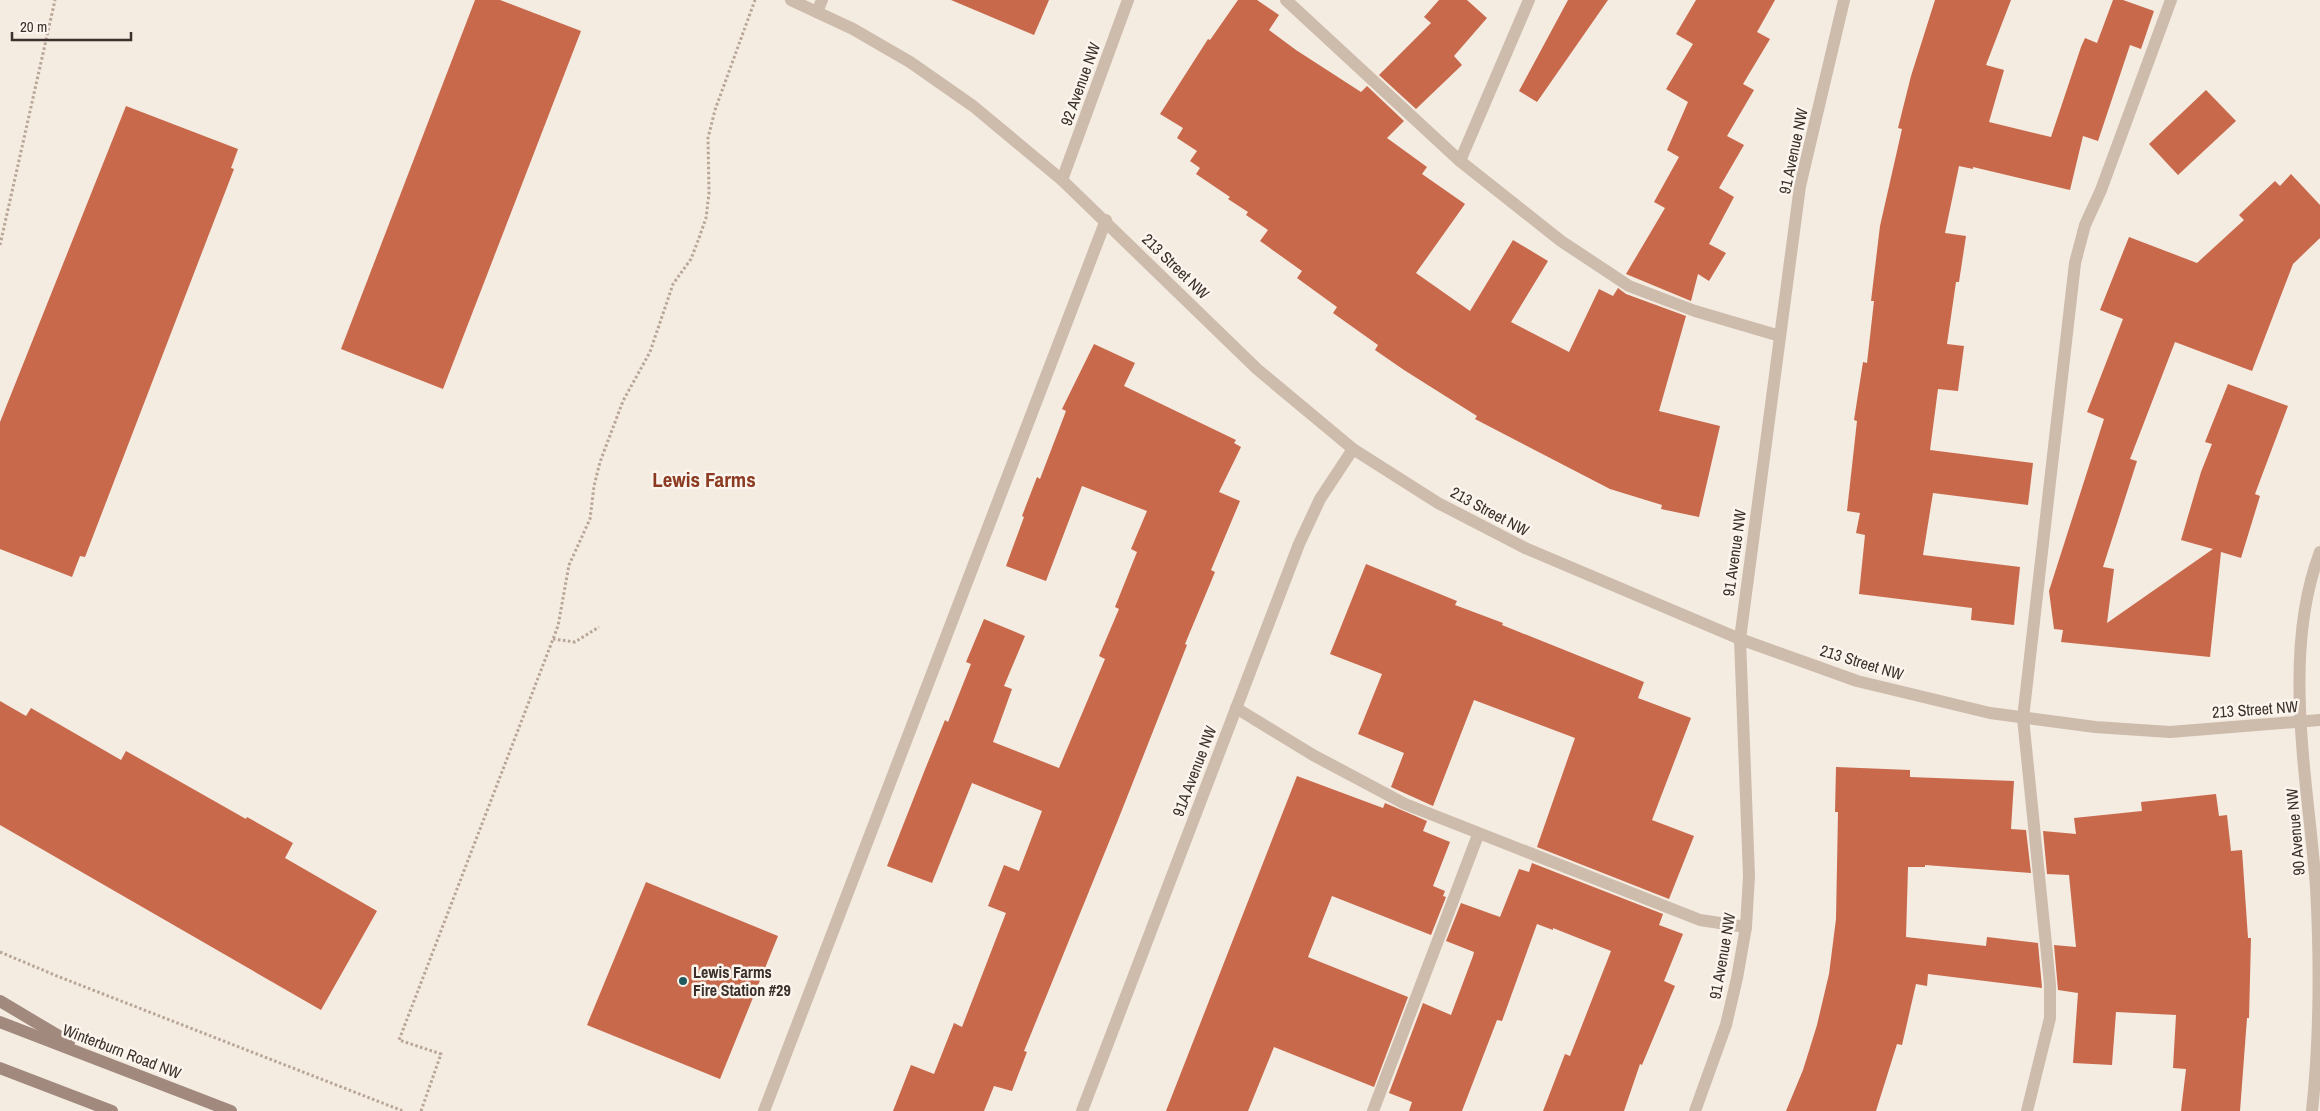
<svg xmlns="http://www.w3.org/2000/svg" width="2320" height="1111" font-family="'Archivo Narrow',sans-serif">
<rect width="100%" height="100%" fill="#f4ebe1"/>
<g fill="#c8694b">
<path d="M 475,0 L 500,0 L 581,31 L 443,389 L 341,349 Z"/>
<path d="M 951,0 L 1049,0 L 1034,35 Z"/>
<path d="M 1238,0 L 1257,0 L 1279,15 L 1269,30 L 1296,50 L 1361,92 L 1367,86 L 1404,121 L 1387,138 L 1427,167 L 1422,174 L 1465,204 L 1416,273 L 1470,311 L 1513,240 L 1548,261 L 1511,322 L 1569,352 L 1599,289 L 1613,296 L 1618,288 L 1626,294 L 1686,316 L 1659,411 L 1720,426 L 1699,517 L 1661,509 L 1662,505 L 1610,489 L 1475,419 L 1477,416 L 1404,370 L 1375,350 L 1378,345 L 1333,313 L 1337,307 L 1297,278 L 1302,271 L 1260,241 L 1268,230 L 1246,215 L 1248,212 L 1228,199 L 1230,197 L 1196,174 L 1200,168 L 1190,161 L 1197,151 L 1177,138 L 1183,128 L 1160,114 L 1208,39 L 1210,40 Z"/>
<path d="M 1439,0 L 1467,0 L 1487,18 L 1454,56 L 1462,65 L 1416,109 L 1379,75 L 1431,23 L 1424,17 Z"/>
<path d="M 1568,0 L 1608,0 L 1537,102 L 1519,91 Z"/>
<path d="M 1696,0 L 1775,0 L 1757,32 L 1770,39 L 1743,84 L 1754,90 L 1727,136 L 1744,145 L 1719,188 L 1734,197 L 1709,244 L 1726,253 L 1709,281 L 1698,274 L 1691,301 L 1626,274 L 1665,208 L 1654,202 L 1679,157 L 1667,150 L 1688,102 L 1666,89 L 1693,44 L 1676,34 Z"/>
<path d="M 1935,0 L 2011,0 L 1986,65 L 2004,70 L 1989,122 L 2051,137 L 2081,47 L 2085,38 L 2097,43 L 2113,0 L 2123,0 L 2154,11 L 2141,49 L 2130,45 L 2098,141 L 2083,136 L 2070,190 L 1973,167 L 1973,169 L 1959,166 L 1945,233 L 1966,236 L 1959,282 L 1956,282 L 1947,344 L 1964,346 L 1958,391 L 1938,389 L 1930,450 L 2033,463 L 2028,505 L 1933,493 L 1923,555 L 2020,567 L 2014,625 L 1971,620 L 1972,608 L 1859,594 L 1865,535 L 1856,533 L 1860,513 L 1847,511 L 1857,421 L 1854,420 L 1863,362 L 1867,363 L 1874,301 L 1871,301 L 1880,226 L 1902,129 L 1898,128 L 1911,76 Z"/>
<path d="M 2206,90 L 2236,121 L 2178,175 L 2149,144 Z"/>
<path d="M 126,106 L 238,149 L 231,168 L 234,169 L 85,557 L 80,556 L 72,577 L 0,549 L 0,422 Z"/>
<path d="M 2291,174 L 2320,205 L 2320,238 L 2293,264 L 2252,371 L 2175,342 L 2130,459 L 2137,461 L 2103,567 L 2114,569 L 2107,623 L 2213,549 L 2181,540 L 2201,472 L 2212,444 L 2205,442 L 2228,384 L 2288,406 L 2255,494 L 2260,496 L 2241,558 L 2221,552 L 2210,657 L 2061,642 L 2063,630 L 2054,629 L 2049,591 L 2104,419 L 2087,412 L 2123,319 L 2100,310 L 2129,237 L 2197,263 L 2244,220 L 2239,215 L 2275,181 L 2280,186 Z"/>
<path d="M 1094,344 L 1135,363 L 1124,386 L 1236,440 L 1234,443 L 1241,447 L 1219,492 L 1240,501 L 1211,570 L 1215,572 L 1185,644 L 1187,645 L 1118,820 L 1024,1051 L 1027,1052 L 1012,1091 L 994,1086 L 984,1111 L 893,1111 L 911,1065 L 934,1074 L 954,1023 L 962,1027 L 1006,913 L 988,906 L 1004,865 L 1019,871 L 1042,811 L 972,783 L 932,883 L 887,866 L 924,772 L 945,720 L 948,722 L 971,664 L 966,662 L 984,619 L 1025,636 L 1004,686 L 1012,689 L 993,742 L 1059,768 L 1105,659 L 1099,656 L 1119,609 L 1115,607 L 1137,552 L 1131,549 L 1147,511 L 1082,486 L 1046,581 L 1006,566 L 1024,517 L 1022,516 L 1037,477 L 1040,479 L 1066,411 L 1062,409 Z"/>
<path d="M 1366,564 L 1457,601 L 1455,605 L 1503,623 L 1502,625 L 1644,682 L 1638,698 L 1691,718 L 1652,820 L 1694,836 L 1669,899 L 1537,847 L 1575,738 L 1474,700 L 1433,806 L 1391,787 L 1404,753 L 1358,734 L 1382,674 L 1330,654 Z"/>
<path d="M 0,701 L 26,716 L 31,708 L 121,760 L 126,751 L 246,819 L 247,817 L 293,843 L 285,858 L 377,911 L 321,1010 L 0,825 Z"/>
<path d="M 1836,767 L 1910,770 L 1910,777 L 2014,781 L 2011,829 L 2026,830 L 2031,873 L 1925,865 L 1925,867 L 1908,867 L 1906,937 L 1986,946 L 1987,937 L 2038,943 L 2042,988 L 1928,974 L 1927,986 L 1916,984 L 1902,1045 L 1897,1044 L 1876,1111 L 1786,1111 L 1803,1070 L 1817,1025 L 1829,974 L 1836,919 L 1838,812 L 1835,812 Z"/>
<path d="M 1297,776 L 1383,808 L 1385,803 L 1427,821 L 1423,831 L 1450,842 L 1433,886 L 1445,891 L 1443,896 L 1446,897 L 1431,935 L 1332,896 L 1308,957 L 1408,997 L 1374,1087 L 1274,1047 L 1248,1111 L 1166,1111 Z"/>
<path d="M 2216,794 L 2219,816 L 2227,815 L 2231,851 L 2242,850 L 2248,938 L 2251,938 L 2249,1018 L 2247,1018 L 2240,1111 L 2181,1111 L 2186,1069 L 2173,1068 L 2176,1015 L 2116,1012 L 2112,1065 L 2073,1063 L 2078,993 L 2058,990 L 2054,945 L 2076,947 L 2069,875 L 2047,874 L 2043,831 L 2076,834 L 2074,818 L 2142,811 L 2141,802 Z"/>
<path d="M 1532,863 L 1663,914 L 1659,925 L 1683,934 L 1664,981 L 1675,986 L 1642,1065 L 1640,1064 L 1624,1111 L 1543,1111 L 1565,1054 L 1570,1056 L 1611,951 L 1553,928 L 1553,930 L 1537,924 L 1502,1021 L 1497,1020 L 1462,1111 L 1409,1111 L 1412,1102 L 1389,1093 L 1423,1003 L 1451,1015 L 1473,956 L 1474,952 L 1446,941 L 1461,903 L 1500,917 L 1519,869 L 1529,872 Z"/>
<path d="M 646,882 L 778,936 L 720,1079 L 587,1025 Z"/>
</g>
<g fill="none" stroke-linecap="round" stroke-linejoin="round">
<g stroke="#b9a596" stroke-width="3" stroke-dasharray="2.5 2.5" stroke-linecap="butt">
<path d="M 0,245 L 55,0"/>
<path d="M 553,639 L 575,642 L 599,627"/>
<path d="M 0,952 L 57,976 L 403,1111"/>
<path d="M 421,1111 L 441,1054 L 399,1040 L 558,626 L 569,565 L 590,519 L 594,486 L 600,462 L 623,401 L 650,352 L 673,284 L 691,259 L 699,238 L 706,218 L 709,193 L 708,138 L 715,110 L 755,0"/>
</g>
<g stroke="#cdbbac" stroke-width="12">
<path d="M 1286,0 L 1460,161 L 1561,241 L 1629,286 L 1695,311 L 1780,336"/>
<path d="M 817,12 L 822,0"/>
<path d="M 1460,161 L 1529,0"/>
<path d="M 1236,708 L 1313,755 L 1405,804 L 1700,920 L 1746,927"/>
<path d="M 764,1111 L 1106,220"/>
<path d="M 1373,1111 L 1478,835"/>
<path d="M 2027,1111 L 2050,1018 L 2050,984 L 2023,718 L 2075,263 L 2085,225 L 2101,190 L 2171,0"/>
</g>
<g stroke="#cdbbac" stroke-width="12">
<path d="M 1062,180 L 1128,0"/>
<path d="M 1082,1111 L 1299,544 L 1320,499 L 1353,449"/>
<path d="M 1695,1111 L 1726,1025 L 1737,978 L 1746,927 L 1749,876 L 1740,639 L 1800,186 L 1844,0"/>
<path d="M 2312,1111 C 2320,1037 2320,961 2316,887 C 2308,781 2281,654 2320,552"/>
</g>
<path stroke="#cdbbac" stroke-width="12" d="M 791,0 L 853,29 L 910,62 L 973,106 L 1062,180 L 1257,369 L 1353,449 L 1438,503 L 1525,548 L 1740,639 L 1857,681 L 1990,713 L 2095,727 L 2170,732 L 2320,720"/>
<g stroke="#a18a7d" stroke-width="12">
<path d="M 0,1001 L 69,1042"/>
<path d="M 0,1022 L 231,1111"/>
<path d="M 0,1068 L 112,1111"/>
</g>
</g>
<circle fill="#1f5a5e" stroke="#fbf5ee" stroke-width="2" cx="683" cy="981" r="5"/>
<g text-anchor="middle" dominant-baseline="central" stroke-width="5" stroke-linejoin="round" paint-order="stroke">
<g font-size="16" fill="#3b302b" stroke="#fbf5ee">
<text transform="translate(1080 84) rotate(-70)">92 Avenue NW</text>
<text transform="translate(1793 151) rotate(-78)">91 Avenue NW</text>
<text transform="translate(1176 266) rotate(44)">213 Street NW</text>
<text transform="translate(1490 511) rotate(28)">213 Street NW</text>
<text transform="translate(1734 553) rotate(-82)">91 Avenue NW</text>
<text transform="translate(1862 662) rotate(17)">213 Street NW</text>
<text transform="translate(2255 709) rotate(-4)">213 Street NW</text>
<text transform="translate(1194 771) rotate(-69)">91A Avenue NW</text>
<text transform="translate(2295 832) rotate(-95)">90 Avenue NW</text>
<text transform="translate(1722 956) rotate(-80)">91 Avenue NW</text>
<text transform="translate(122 1051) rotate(21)">Winterburn Road NW</text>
</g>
<g font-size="16" font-weight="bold" fill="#3b302b" stroke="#fbf5ee" text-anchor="start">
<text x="693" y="972">Lewis Farms<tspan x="693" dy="18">Fire Station #29</tspan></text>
</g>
<g font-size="21" font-weight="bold" fill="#8c3b22" stroke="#fbf5ee">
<text x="704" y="479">Lewis Farms</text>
</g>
</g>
<path d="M12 32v8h119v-8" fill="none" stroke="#3b302b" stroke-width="2.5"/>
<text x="20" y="32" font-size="15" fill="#3b302b" stroke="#fbf5ee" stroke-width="4" paint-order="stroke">20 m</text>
</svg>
